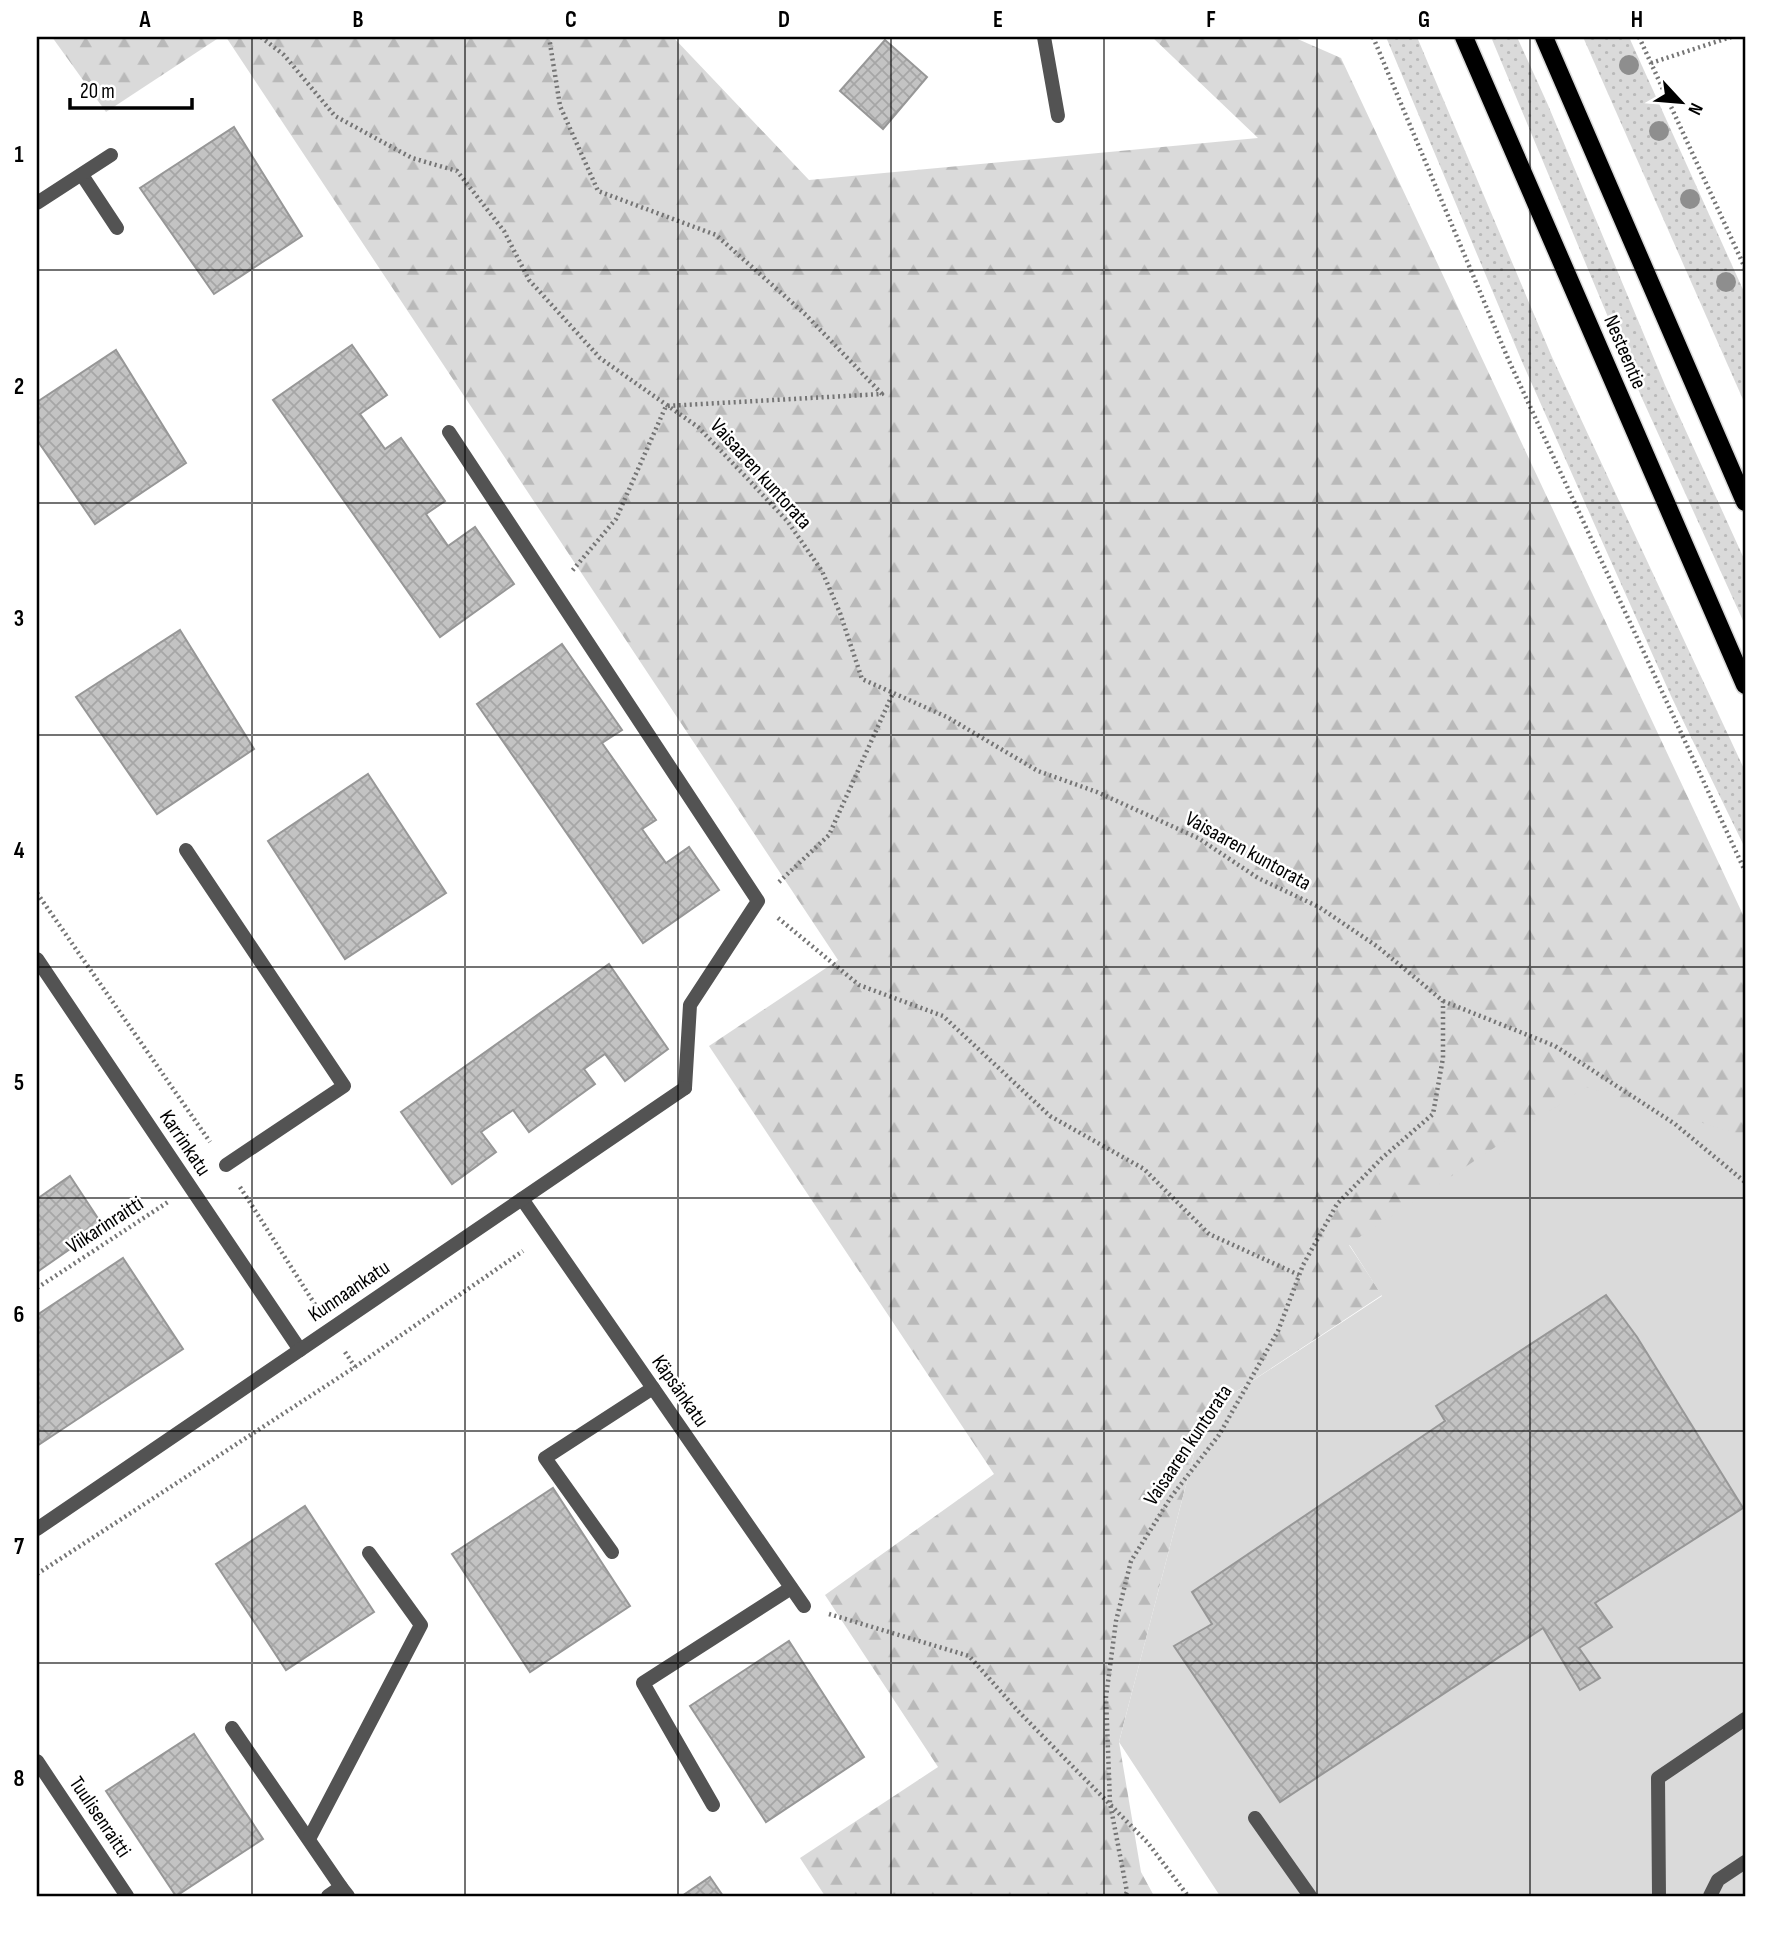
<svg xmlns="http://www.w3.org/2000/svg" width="1782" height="1933" font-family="'Sofia Sans Condensed',sans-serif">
<defs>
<pattern id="grass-dots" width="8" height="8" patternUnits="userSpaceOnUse" patternTransform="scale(1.75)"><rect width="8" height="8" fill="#dadada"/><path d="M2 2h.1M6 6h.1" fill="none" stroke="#b9b9b9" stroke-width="1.8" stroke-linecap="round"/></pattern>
<pattern id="forest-firs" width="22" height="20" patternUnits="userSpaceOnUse" patternTransform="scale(1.75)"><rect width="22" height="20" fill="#dadada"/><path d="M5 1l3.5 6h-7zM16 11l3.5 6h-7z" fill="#b9b9b9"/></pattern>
<pattern id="building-cross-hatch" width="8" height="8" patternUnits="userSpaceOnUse" patternTransform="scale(1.75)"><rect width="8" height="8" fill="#c3c3c3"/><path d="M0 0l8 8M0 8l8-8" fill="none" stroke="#a6a6a6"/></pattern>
</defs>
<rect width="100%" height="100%" fill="#fff"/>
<g fill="url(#grass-dots)">
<path d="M 1386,37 L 1417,37 L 1552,357 L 1745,771 L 1745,848 L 1671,696 L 1523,364 Z"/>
<path d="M 1491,37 L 1517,37 L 1548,105 L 1665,385 L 1745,561 L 1745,625 L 1641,396 Z"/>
<path d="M 1583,37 L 1629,37 L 1745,294 L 1745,404 Z"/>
</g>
<g fill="url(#forest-firs)">
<path d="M 52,37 L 220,37 L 106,112 Z"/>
<path d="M 226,37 L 673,37 L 809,180 L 1258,138 L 1152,37 L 1293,37 L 1341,58 L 1745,919 L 1745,1399 L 1349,1245 L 1382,1295 L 1205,1412 L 1119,1742 L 1141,1872 L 1154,1896 L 825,1896 L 800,1858 L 938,1767 L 825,1595 L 994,1474 L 709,1046 L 838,960 Z"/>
</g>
<path fill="#dadada" d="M 1586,1087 L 1745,1136 L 1745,1896 L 1220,1896 L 1119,1742 L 1205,1412 L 1382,1296 L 1349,1244 Z"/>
<g fill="url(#building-cross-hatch)" stroke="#979797" stroke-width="2">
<path d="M 885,40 L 927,77 L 883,129 L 840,91 Z"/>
<path d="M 234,127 L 302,236 L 214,294 L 140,188 Z"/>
<path d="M 352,345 L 387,395 L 360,414 L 385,449 L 401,438 L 445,501 L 426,514 L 448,546 L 475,527 L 514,584 L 440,637 L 273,400 Z"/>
<path d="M 116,350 L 186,463 L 95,524 L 37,440 L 37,402 Z"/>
<path d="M 180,630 L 254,749 L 157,814 L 76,697 Z"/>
<path d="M 562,644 L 622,730 L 602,743 L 656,820 L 642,829 L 666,863 L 689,847 L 719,890 L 643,943 L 477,704 Z"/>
<path d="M 368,774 L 446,893 L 345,959 L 268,841 Z"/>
<path d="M 609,964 L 668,1049 L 625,1081 L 605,1054 L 584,1069 L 595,1084 L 529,1132 L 513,1110 L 481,1132 L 496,1152 L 452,1184 L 401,1112 Z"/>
<path d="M 70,1176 L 103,1226 L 37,1272 L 37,1199 Z"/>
<path d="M 123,1258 L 183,1349 L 37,1446 L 37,1315 Z"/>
<path d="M 1606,1295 L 1637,1337 L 1743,1508 L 1595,1603 L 1612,1627 L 1579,1648 L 1600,1678 L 1580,1690 L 1543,1628 L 1280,1802 L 1174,1646 L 1212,1624 L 1192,1592 L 1445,1421 L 1436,1406 Z"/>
<path d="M 553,1488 L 630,1606 L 530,1672 L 452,1554 Z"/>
<path d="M 305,1506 L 374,1612 L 286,1670 L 216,1564 Z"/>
<path d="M 789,1641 L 864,1757 L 766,1822 L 690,1706 Z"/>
<path d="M 194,1734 L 263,1839 L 176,1896 L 106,1791 Z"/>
<path d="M 710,1877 L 723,1896 L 682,1896 Z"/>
</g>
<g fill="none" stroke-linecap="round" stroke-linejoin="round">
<defs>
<g id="primary">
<path d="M 1464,37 L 1745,685"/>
<path d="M 1544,37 L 1745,502"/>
</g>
</defs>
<use href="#primary" stroke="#dbdbdb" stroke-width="21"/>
<g stroke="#757575" stroke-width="4.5" stroke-dasharray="2 3.5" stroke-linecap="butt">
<path d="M 261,37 L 284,55 L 335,116 L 412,158 L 457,171 L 504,231 L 529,280 L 600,358 L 698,427 L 746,477 L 788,522 L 822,571 L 840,613 L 862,679 L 947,717 L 1038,771 L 1097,792 L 1198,838 L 1258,878 L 1319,907 L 1378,947 L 1443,1001 L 1443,1058 L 1433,1114 L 1382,1158 L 1337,1204 L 1303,1265 L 1278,1331 L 1219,1435 L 1171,1497 L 1131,1561 L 1116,1621 L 1106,1697 L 1110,1803 L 1127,1892 L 1125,1896"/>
<path d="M 549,37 L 560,106 L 598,191 L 716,235 L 806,315 L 882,394 L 666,406 L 616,519 L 572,571"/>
<path d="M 1373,37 L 1509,361 L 1745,871"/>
<path d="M 1639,37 L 1745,268"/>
<path d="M 1651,63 L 1731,37"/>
<path d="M 779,882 L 829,835 L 893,693"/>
<path d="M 37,893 L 210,1142"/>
<path d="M 778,918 L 859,985 L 943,1016 L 1050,1116 L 1144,1169 L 1209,1234 L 1299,1275"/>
<path d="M 1443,1001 L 1555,1046 L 1675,1124 L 1745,1182"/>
<path d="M 240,1187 L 316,1306"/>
<path d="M 37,1288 L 168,1202"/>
<path d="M 345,1352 L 355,1367"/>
<path d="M 37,1574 L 355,1367 L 523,1251"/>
<path d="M 829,1614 L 969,1656 L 1019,1712 L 1148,1843 L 1188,1896"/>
</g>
<g stroke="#535353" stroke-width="14">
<path d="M 82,175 L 117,228"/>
<path d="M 449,432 L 758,901 L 690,1005 L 685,1088"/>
<path d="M 186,850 L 344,1086 L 226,1165"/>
<path d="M 612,1552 L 545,1458 L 653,1388"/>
<path d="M 232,1728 L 341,1887"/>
<path d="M 37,1761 L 127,1896"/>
<path d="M 713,1805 L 643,1683 L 791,1588"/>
<path d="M 1255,1818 L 1310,1896"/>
<path d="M 309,1839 L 421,1625 L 369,1553"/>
<path d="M 328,1896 L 341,1887 L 348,1896"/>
<path d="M 1659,1896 L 1658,1778 L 1745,1719"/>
<path d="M 1710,1896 L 1718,1880 L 1745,1862"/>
</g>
<g stroke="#535353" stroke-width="14">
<path d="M 1044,37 L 1058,116"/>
<path d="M 37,203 L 111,155"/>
<path d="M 37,959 L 300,1350"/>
<path d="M 522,1199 L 804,1606"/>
<path d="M 37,1529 L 685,1088"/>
</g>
<use href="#primary" stroke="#000" stroke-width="18"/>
</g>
<g fill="#8e8e8e">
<circle cx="1629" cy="65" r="10"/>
<circle cx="1659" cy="131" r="10"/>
<circle cx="1690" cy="199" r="10"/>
<circle cx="1726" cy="282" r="10"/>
</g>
<path fill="none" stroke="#000" stroke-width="2" stroke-opacity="0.55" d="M 252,37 L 252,1896M 465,37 L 465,1896M 678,37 L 678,1896M 891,37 L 891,1896M 1104,37 L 1104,1896M 1317,37 L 1317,1896M 1530,37 L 1530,1896M 37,270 L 1745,270M 37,503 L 1745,503M 37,735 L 1745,735M 37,967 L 1745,967M 37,1198 L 1745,1198M 37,1431 L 1745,1431M 37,1663 L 1745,1663"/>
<g text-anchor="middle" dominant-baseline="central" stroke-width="5" stroke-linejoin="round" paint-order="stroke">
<g font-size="21" fill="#000" stroke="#fff">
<text transform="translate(1625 352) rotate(67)">Nesteentie</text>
<text transform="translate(761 474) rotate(48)">Vaisaaren kuntorata</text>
<text transform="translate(1248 851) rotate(29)">Vaisaaren kuntorata</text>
<text transform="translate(185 1143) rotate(56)">Karrinkatu</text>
<text transform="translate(105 1225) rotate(-33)">Viikarinraitti</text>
<text transform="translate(349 1291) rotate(-34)">Kunnaankatu</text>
<text transform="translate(680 1391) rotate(55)">Käpsänkatu</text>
<text transform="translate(1188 1445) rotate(-56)">Vaisaaren kuntorata</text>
<text transform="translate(100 1817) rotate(56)">Tuulisenraitti</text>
</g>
</g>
<rect width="1782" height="1933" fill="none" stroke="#ffffff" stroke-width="77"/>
<g transform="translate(1681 102) rotate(116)" stroke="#ffffff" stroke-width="5" paint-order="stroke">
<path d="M0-5L12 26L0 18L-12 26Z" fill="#000000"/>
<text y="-10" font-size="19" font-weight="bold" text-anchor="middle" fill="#000000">N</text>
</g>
<path d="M70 98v10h122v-10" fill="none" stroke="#000000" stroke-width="3.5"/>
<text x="80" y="98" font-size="21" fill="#000000" stroke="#ffffff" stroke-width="5" paint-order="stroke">20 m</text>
<rect x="38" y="38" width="1706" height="1857" fill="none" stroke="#000" stroke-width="2.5"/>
<g font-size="23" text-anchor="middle" font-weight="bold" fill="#000">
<text x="145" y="27">A</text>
<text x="358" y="27">B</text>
<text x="571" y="27">C</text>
<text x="784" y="27">D</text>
<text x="998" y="27">E</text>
<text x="1211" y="27">F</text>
<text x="1424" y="27">G</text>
<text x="1637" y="27">H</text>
<text x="19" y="162">1</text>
<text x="19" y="394">2</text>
<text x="19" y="626">3</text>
<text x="19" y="858">4</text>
<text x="19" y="1090">5</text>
<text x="19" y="1322">6</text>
<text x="19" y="1554">7</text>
<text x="19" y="1786">8</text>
</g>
</svg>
